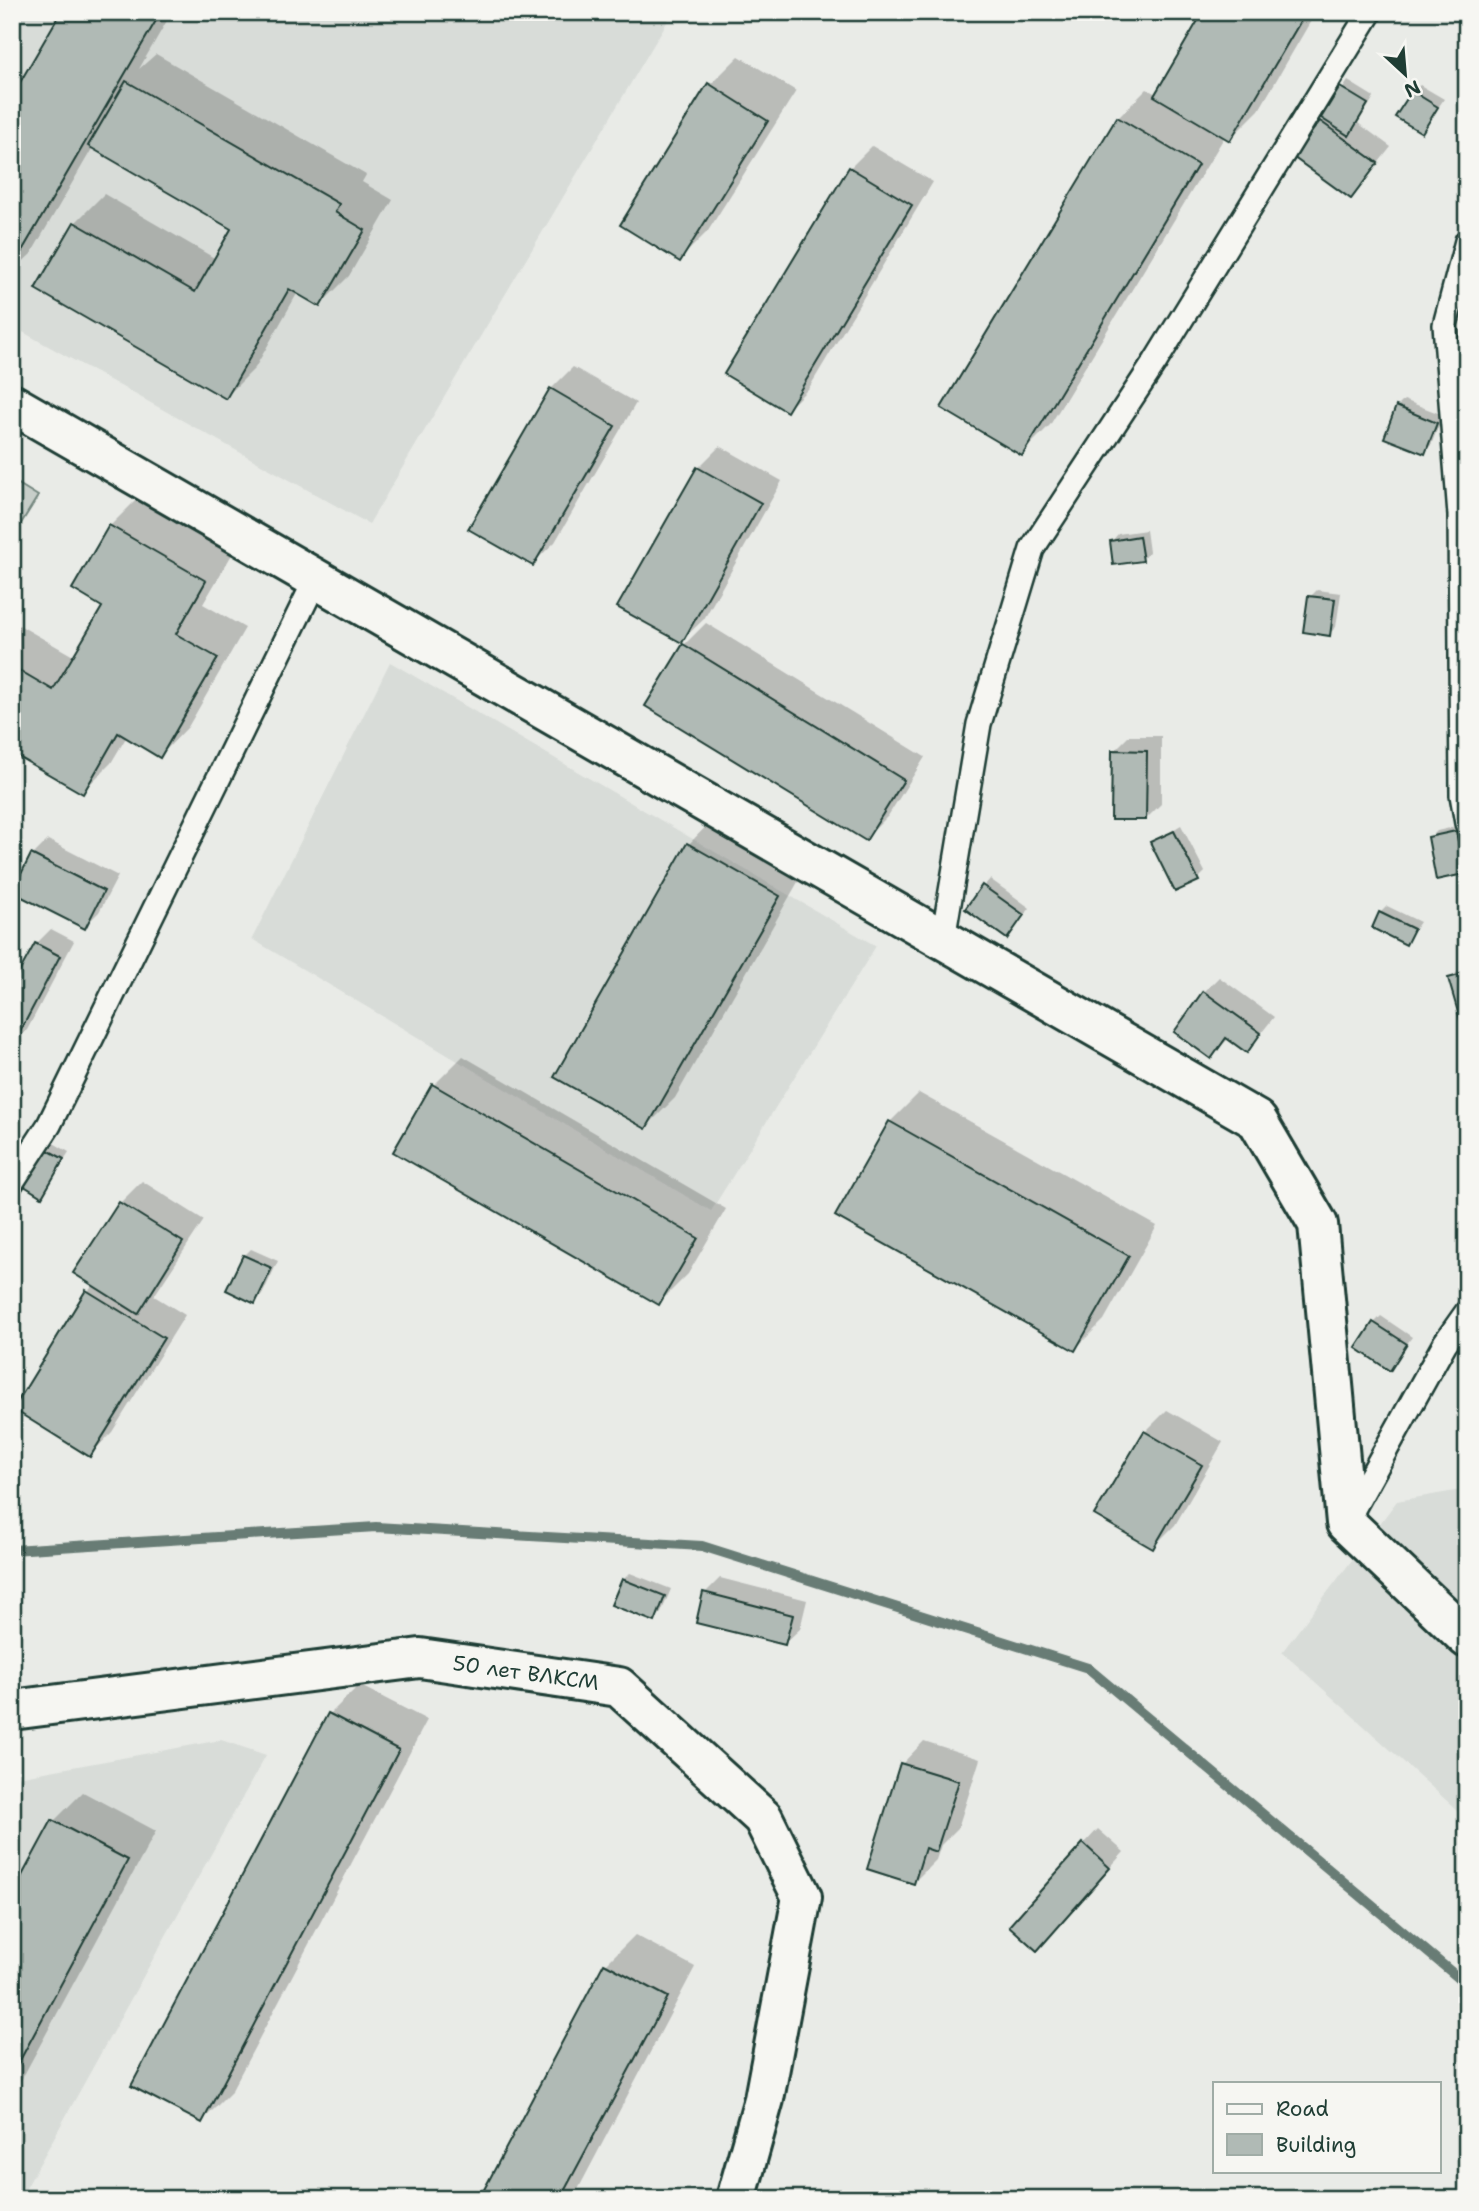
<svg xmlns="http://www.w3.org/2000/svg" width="1479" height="2211" font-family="'Shantell Sans',sans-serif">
<rect width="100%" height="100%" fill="#e9ebe7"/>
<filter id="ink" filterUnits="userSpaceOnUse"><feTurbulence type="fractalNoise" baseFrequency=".0143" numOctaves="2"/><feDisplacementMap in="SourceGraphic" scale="14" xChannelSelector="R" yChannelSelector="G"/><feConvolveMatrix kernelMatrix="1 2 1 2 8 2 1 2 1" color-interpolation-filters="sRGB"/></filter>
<g filter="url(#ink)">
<g fill="#d8dcd8">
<path d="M 12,12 L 673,12 L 369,524 L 12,326 Z"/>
<path d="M 390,662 L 876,946 L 711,1211 L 252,939 Z"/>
<path d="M 1467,1489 L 1467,1819 L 1282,1652 L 1397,1501 Z"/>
<path d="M 221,1740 L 266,1755 L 20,2199 L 12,2199 L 12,1778 Z"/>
</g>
<path fill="#c7cec9" stroke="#73867e" stroke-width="2" d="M 12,480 L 38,496 L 12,538 Z"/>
<g fill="#0003">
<path d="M 63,12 L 172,12 L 139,69 L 156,54 L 366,175 L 362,182 L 393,200 L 349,276 L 320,305 L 298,292 L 255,368 L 226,397 L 75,223 L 104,194 L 216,259 L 233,228 L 93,147 L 31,254 L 12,272 L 12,100 Z"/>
<path d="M 1205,12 L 1316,12 L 1259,110 L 1230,139 L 1225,136 L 1050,425 L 1021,454 L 1118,118 L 1147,89 L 1156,94 Z"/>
<path d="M 739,56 L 796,91 L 708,231 L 679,260 L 710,85 Z"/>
<path d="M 1348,81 L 1374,97 L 1358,123 L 1391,147 L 1351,197 L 1321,122 Z"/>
<path d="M 1420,85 L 1444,99 L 1422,131 L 1413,92 Z"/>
<path d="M 872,146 L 933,182 L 809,388 L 787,410 L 850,168 Z"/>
<path d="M 573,367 L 636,403 L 555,542 L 532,564 L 551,389 Z"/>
<path d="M 1404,400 L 1443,415 L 1431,445 L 1424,452 L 1397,407 Z"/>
<path d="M 720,446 L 782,481 L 704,619 L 681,641 L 698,468 Z"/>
<path d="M 139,497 L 234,551 L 203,604 L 245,628 L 188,727 L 160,756 L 127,736 L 111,763 L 82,792 L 12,751 L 12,632 L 19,625 L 75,657 L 104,606 L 110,526 Z"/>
<path d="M 1146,530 L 1149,552 L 1142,559 L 1111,542 L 1118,534 Z"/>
<path d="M 1317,590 L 1341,593 L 1336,627 L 1329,634 L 1310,597 Z"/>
<path d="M 706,623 L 925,757 L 888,816 L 866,838 L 684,645 Z"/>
<path d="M 1129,736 L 1161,736 L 1161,804 L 1146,819 L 1114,751 Z"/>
<path d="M 717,815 L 807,866 L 675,1098 L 646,1127 L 689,844 Z"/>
<path d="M 1181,825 L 1205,872 L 1198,879 L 1152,843 Z"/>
<path d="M 1463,825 L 1467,845 L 1467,869 L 1464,872 L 1430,838 L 1437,831 Z"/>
<path d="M 48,840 L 118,876 L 99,912 L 84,927 L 33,855 Z"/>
<path d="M 990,879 L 1030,908 L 1007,937 L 984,886 Z"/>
<path d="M 1387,906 L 1420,922 L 1406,942 L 1380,913 Z"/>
<path d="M 51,929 L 74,941 L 27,1030 L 12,1045 L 36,944 Z"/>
<path d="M 1467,963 L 1467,1034 L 1450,979 Z"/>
<path d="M 1219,977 L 1274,1017 L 1247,1051 L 1229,1038 L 1211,1057 L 1204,992 Z"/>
<path d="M 463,1056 L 726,1209 L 688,1274 L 659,1303 L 396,1151 L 434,1085 Z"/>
<path d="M 919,1093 L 1157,1226 L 1104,1320 L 1075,1349 L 890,1122 Z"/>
<path d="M 50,1141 L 69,1152 L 42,1194 L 23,1184 Z"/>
<path d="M 142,1181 L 204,1220 L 154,1296 L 185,1315 L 112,1432 L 90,1455 L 88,1291 L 95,1284 L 120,1203 Z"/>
<path d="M 251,1249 L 278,1261 L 262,1295 L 255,1302 L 244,1256 Z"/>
<path d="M 1381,1316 L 1412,1337 L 1389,1368 L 1374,1323 Z"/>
<path d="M 1167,1410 L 1223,1442 L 1175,1525 L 1153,1547 L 1145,1432 Z"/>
<path d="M 630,1573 L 671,1589 L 661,1613 L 654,1620 L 623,1580 Z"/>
<path d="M 720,1578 L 807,1600 L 800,1629 L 785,1643 L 705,1593 Z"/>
<path d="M 359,1685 L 427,1720 L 231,2092 L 202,2121 L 330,1714 Z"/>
<path d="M 924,1741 L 980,1759 L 958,1828 L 941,1845 L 936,1860 L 914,1882 L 902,1764 Z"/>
<path d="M 83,1792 L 156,1831 L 12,2097 L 12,1898 L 54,1821 Z"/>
<path d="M 1098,1829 L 1124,1852 L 1051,1933 L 1084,1844 Z"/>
<path d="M 635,1935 L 695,1967 L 573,2199 L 481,2199 L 606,1964 Z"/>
</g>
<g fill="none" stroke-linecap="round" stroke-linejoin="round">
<path stroke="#687c75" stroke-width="10" d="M 12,1550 L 376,1527 L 702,1546 L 1088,1668 L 1467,1985"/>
</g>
<g fill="#b0bab5" stroke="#1f3d34" stroke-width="2">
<path d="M 61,12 L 161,12 L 12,268 L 12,96 Z"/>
<path d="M 1203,12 L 1306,12 L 1230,141 L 1154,96 Z"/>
<path d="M 126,81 L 339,204 L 335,212 L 365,230 L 320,307 L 289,289 L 226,399 L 35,289 L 74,222 L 195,292 L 231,229 L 88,146 Z"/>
<path d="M 708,83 L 768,121 L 680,262 L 620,225 Z"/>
<path d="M 1340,87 L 1368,104 L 1349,136 L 1321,118 Z"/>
<path d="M 1412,91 L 1438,107 L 1422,133 L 1395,117 Z"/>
<path d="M 1117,117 L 1198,165 L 1022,456 L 941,408 Z"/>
<path d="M 1320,121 L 1378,163 L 1351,199 L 1293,157 Z"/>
<path d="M 849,167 L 912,205 L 787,412 L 724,374 Z"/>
<path d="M 550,388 L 615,426 L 533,566 L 468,529 Z"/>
<path d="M 1396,406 L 1437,423 L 1425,454 L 1384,438 Z"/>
<path d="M 697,467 L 761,503 L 682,643 L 617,607 Z"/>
<path d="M 109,525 L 206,581 L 176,634 L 218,658 L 160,758 L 118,733 L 83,794 L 12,753 L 12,666 L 53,690 L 102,607 L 72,589 Z"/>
<path d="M 1139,536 L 1143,561 L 1113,565 L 1110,541 Z"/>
<path d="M 1308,596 L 1335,599 L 1330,636 L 1303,632 Z"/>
<path d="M 683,644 L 904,780 L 866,841 L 645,706 Z"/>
<path d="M 1112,750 L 1147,751 L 1146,820 L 1111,820 Z"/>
<path d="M 1174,831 L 1199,881 L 1175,892 L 1150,842 Z"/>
<path d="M 1456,831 L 1464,874 L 1436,880 L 1428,837 Z"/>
<path d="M 687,843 L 780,896 L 646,1129 L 554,1077 Z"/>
<path d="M 31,854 L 104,891 L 85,929 L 12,892 Z"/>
<path d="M 982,885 L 1024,915 L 1007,939 L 965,909 Z"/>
<path d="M 1379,912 L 1414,929 L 1406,945 L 1372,928 Z"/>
<path d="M 35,943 L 60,956 L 12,1047 L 12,985 Z"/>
<path d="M 1467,973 L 1467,1035 L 1465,1036 L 1448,978 Z"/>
<path d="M 1203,991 L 1261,1033 L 1247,1053 L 1226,1038 L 1211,1059 L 1174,1032 Z"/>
<path d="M 432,1084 L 698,1238 L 659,1305 L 393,1152 Z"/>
<path d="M 889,1121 L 1129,1256 L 1075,1351 L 835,1216 Z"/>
<path d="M 42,1147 L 64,1159 L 42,1197 L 21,1184 Z"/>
<path d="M 119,1202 L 183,1242 L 138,1314 L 73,1273 Z"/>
<path d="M 243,1255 L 272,1268 L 255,1304 L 226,1290 Z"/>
<path d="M 86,1290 L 164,1338 L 90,1457 L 13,1409 Z"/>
<path d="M 1373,1322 L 1407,1344 L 1390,1371 L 1356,1348 Z"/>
<path d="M 1144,1431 L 1202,1465 L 1153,1549 L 1094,1515 Z"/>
<path d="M 622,1579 L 665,1596 L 655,1622 L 611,1605 Z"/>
<path d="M 703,1592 L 793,1615 L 785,1645 L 696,1623 Z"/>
<path d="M 328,1713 L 399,1750 L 202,2123 L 131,2086 Z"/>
<path d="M 900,1763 L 959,1781 L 936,1852 L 925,1848 L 914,1884 L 867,1869 Z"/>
<path d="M 52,1820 L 128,1860 L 12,2075 L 12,1894 Z"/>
<path d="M 1083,1843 L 1110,1868 L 1037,1951 L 1009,1926 Z"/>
<path d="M 604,1963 L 668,1997 L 560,2199 L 479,2199 Z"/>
</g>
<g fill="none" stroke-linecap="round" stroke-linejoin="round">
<defs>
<g id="service">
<path d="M 1467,241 L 1445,325 L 1460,515 L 1462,795 L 1467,823"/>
<path d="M 943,939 L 979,724 L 1032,549 L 1155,362 L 1370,12"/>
<path d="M 12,1182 L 49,1125 L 316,579"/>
<path d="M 1348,1518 L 1445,1343 L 1467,1312"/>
</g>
<g id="minor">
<path d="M 12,404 L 1257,1120 L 1318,1224 L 1346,1523 L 1467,1638"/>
<path d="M 12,1710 L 420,1658 L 619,1687 L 763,1818 L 802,1897 L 764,2099 L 736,2199"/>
</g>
</defs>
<use href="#service" stroke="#1f3d34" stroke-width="28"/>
<use href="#minor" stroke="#1f3d34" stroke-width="44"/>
<use href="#service" stroke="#f6f6f2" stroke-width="23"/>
<use href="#minor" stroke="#f6f6f2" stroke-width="38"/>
</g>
</g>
<g text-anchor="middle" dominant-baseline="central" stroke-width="5" stroke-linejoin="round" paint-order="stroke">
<g font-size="21" fill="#1f3d34" stroke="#f6f6f2">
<text transform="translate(526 1673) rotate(8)">50 лет ВЛКСМ</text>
</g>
</g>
<rect width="1479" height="2211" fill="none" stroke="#f6f6f2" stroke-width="42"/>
<rect x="21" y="21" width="1437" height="2169" fill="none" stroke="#1f3d34" stroke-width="2.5" filter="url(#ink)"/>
<rect x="1213" y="2082" width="228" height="91" fill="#f6f6f2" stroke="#a0aca6" stroke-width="2"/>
<rect x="1227" y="2104" width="35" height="10" fill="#f6f6f2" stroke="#a0aca6" stroke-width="2"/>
<text x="1276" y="2116" font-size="21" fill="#1f3d34">Road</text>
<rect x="1227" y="2134" width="35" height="21" fill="#b0bab5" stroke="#a0aca6" stroke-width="2"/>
<text x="1276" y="2152" font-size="21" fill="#1f3d34">Building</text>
<g transform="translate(1405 74) rotate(154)" stroke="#f6f6f2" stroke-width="5" paint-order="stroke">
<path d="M0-5L12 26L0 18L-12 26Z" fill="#1f3d34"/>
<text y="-10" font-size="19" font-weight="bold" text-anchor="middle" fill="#1f3d34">N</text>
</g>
</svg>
